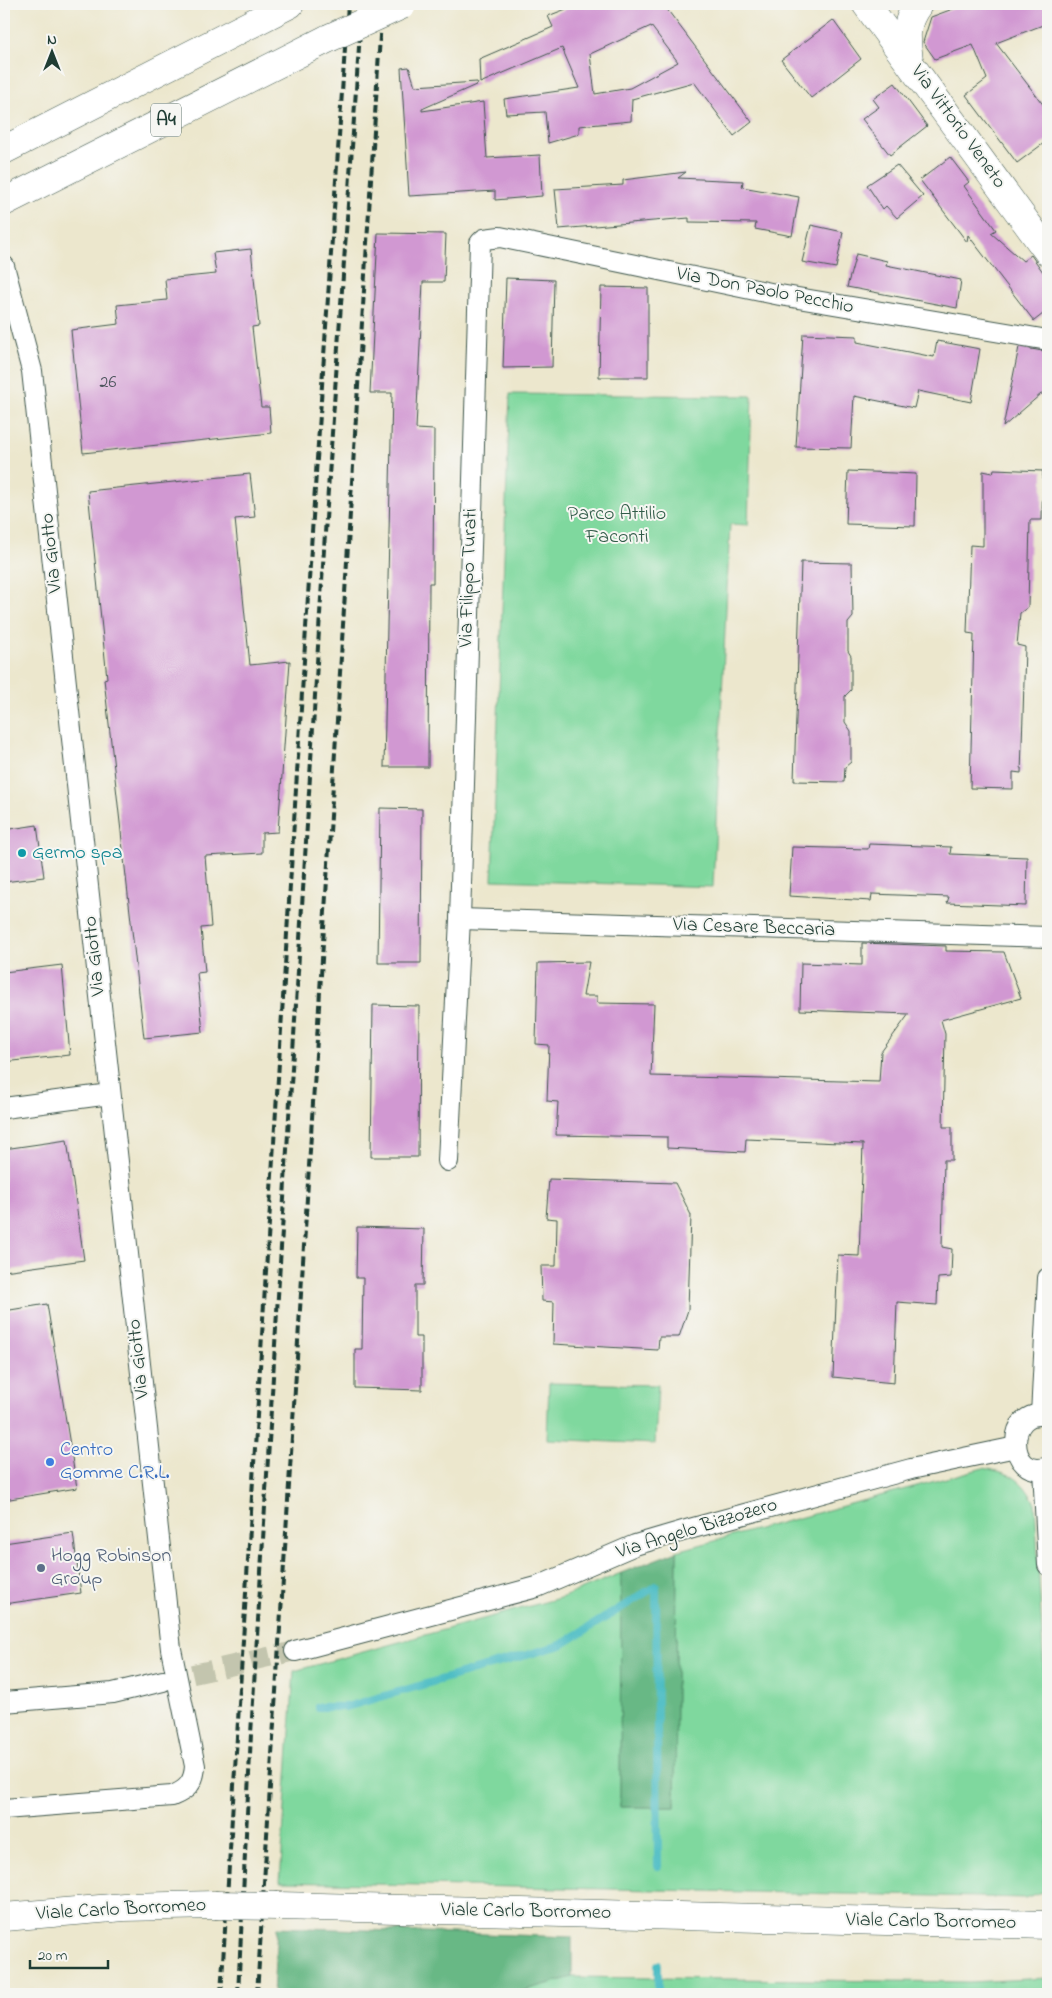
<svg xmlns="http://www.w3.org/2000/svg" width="1052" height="1998" font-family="'Indie Flower',sans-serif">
<rect width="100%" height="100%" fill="#f6f6f2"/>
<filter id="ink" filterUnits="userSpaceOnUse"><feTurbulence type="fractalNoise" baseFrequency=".02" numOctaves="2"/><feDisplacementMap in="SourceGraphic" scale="10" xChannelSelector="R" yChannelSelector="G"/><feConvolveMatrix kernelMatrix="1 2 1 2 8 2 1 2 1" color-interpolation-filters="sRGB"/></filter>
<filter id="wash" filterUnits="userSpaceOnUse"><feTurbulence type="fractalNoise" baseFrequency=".0096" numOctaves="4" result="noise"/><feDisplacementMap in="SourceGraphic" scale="20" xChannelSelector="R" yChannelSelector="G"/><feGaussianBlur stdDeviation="1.12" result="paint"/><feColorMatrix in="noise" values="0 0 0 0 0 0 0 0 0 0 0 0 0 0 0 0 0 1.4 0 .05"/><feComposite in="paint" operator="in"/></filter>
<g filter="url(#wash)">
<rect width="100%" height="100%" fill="#ece7cd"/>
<g fill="#7fd89e" stroke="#4f8a69">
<path d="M 510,394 L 752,396 L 748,525 L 730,524 L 713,887 L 492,880 Z"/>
<path d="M 549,1383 L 658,1385 L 655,1444 L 547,1439 Z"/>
<path d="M 983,1468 C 1011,1473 1021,1477 1035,1503 L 1048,1750 L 1048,1886 L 1044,1891 L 1026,1898 L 280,1882 L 294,1671 L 563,1597 L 621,1573 L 620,1807 L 675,1807 L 677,1551 Z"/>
<path d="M 572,1977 L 969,1982 L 1048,1978 L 1048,1994 L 511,1994 Z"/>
</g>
<g fill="#67b885" stroke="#437a5c">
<path d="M 677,1551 L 675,1807 L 620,1807 L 621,1573 Z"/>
<path d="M 277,1927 L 572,1937 L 572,1977 L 511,1994 L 273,1994 Z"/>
</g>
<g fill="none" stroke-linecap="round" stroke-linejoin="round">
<g stroke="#4ebdc4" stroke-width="8">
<path d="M 318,1707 L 346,1707 L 561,1645 L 656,1586 L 658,1866"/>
<path d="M 658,1965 L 658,1994"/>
</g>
</g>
<g id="blocks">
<g fill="#d198d2" fill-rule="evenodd">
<path d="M 579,4 L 663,4 L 752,122 L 734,136 L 694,82 L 632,99 L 631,121 L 579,126 L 579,134 L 548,143 L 545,112 L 506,114 L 504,99 L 579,88 L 562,48 L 480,83 L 479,59 L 553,27 L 548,16 ZM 651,26 L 678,62 L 630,88 L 595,94 L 590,54 Z"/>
<path d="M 956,4 L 1048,4 L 1048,23 L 996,43 L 1048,111 L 1048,140 L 1017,163 L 966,95 L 987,79 L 973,45 L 935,59 L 923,42 L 931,17 L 958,7 Z"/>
<path d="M 833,20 L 861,59 L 811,98 L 781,60 Z"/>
<path d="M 409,67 L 415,86 L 477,82 L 478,84 L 422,109 L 422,111 L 483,102 L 487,158 L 540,155 L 542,196 L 495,200 L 495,191 L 409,196 L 401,68 Z"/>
<path d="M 895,83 L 927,126 L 890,155 L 862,119 L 879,107 L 873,99 Z"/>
<path d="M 950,157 L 969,182 L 964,186 L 996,230 L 991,233 L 1023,261 L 1031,255 L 1048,279 L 1048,310 L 1034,321 L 968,235 L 967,242 L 920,180 Z"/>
<path d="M 897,165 L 923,196 L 897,218 L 886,206 L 883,209 L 867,185 Z"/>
<path d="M 686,172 L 678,178 L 743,181 L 742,187 L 799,197 L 792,236 L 755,229 L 756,223 L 689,222 L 689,218 L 559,229 L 555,189 L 623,185 L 623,180 Z"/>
<path d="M 811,225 L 843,232 L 836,268 L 802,262 Z"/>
<path d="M 378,233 L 446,234 L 444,282 L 423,282 L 416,429 L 434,430 L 433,583 L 429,583 L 428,767 L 384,767 L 392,393 L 370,393 Z"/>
<path d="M 251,249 L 259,326 L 252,327 L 261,407 L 269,407 L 271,433 L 83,453 L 71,330 L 119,324 L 117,305 L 167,300 L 165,279 L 216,274 L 213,253 Z"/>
<path d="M 856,254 L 887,261 L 886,265 L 961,280 L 957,308 L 847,287 Z"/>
<path d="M 506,278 L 554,280 L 552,367 L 503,368 Z"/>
<path d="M 601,287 L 648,288 L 648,377 L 599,377 Z"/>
<path d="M 803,334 L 857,336 L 857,342 L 934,357 L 937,341 L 980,349 L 971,402 L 918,391 L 914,408 L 854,396 L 851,448 L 796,447 Z"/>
<path d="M 1019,347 L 1043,351 L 1048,358 L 1048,395 L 1041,394 L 1003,427 Z"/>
<path d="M 994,469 L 1043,471 L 1042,520 L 1030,520 L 1028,607 L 1020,613 L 1017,645 L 1025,647 L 1023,715 L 1021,773 L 1013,772 L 1013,789 L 970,788 L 974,634 L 967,633 L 970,545 L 983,546 L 983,471 L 993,473 Z"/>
<path d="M 848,471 L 916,474 L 915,526 L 846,524 Z"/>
<path d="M 250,474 L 255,517 L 235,519 L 250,665 L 290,661 L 278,832 L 262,833 L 262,853 L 205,856 L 211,927 L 201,928 L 205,972 L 197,973 L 203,1032 L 144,1038 L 104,679 L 107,678 L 88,491 Z"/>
<path d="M 801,562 L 852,563 L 853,617 L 848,623 L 848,651 L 851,656 L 851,690 L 845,696 L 845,722 L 851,731 L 851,762 L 845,767 L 844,782 L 794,781 Z"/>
<path d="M 380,808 L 422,809 L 421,963 L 378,963 Z"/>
<path d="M 37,825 L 44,877 L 4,882 L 4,830 Z"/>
<path d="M 869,844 L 951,847 L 950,854 L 1027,857 L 1026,906 L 947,903 L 949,897 L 872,894 L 871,901 L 789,896 L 792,847 L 868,849 Z"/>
<path d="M 862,943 L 946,946 L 946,951 L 1004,952 L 1021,998 L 941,1020 L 945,1034 L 943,1127 L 952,1127 L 952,1160 L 944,1160 L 942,1247 L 952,1249 L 951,1277 L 938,1278 L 937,1305 L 897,1302 L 894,1383 L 833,1377 L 838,1255 L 859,1256 L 863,1144 L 746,1139 L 745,1152 L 667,1148 L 667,1137 L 556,1135 L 558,1102 L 547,1101 L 549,1045 L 536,1044 L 538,963 L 589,962 L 583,996 L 597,996 L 597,1003 L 654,1004 L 651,1076 L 879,1082 L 881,1052 L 909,1014 L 800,1010 L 801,963 L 862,965 Z"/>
<path d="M 62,965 L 70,1055 L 4,1062 L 4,972 Z"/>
<path d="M 373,1005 L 419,1006 L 418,1157 L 371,1157 Z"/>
<path d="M 67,1140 L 84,1260 L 4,1271 L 4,1149 Z"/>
<path d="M 549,1179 L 675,1183 L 691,1215 L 688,1310 L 679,1337 L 659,1337 L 658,1350 L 553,1344 L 554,1302 L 542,1301 L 541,1266 L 556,1266 L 557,1219 L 546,1218 Z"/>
<path d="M 357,1227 L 424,1229 L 423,1285 L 415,1285 L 415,1337 L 422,1337 L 422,1390 L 355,1388 L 355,1349 L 362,1349 L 363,1278 L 356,1278 Z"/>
<path d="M 47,1304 L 77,1488 L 4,1500 L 4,1311 Z"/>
<path d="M 73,1533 L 81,1593 L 4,1604 L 4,1543 Z"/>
</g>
</g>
</g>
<g filter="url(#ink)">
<use href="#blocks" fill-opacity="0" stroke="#3e564b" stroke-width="1"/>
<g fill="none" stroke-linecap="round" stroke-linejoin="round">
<path stroke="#c3c5ae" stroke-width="20" stroke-dasharray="20 10" stroke-linecap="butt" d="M 163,1681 L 295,1651"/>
<defs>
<g id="street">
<path d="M 4,266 L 32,371 L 171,1649 L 195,1766 C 194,1783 187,1790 172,1796 L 4,1809"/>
<path d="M 460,919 L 1048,937"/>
<path d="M 4,1108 L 110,1094"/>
<path d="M 448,1161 L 460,919 L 480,243 L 484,239 L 500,237 L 780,295 L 1048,340"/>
<path d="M 1041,1415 L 1048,1278"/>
<path d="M 1048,1416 C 1004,1405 1007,1482 1048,1467"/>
<path d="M 1043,1469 L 1048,1565"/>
<path d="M 295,1651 L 537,1587 L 635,1545 L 693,1528 L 911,1469 L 1016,1447"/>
<path d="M 4,1702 L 113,1693 L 163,1681"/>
</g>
<g id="secondary">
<path d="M 866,4 L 1048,252"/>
<path d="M 909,60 C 906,37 904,24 918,5"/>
<path d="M 278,1906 L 1048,1925"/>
<path d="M 4,1917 L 124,1907 L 215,1905"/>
</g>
<g id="highway">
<path d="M 4,150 L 290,4"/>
<path d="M 4,202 L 329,38"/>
</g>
</defs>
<use href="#street" stroke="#3e564b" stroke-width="22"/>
<use href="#secondary" stroke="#3e564b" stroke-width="29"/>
<use href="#highway" stroke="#3e564b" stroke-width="29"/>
<use href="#street" stroke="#fff" stroke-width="20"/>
<use href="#secondary" stroke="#fff" stroke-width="28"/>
<use href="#highway" stroke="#fff" stroke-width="28"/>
<g stroke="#1f3d34" stroke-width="4" stroke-dasharray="8 4" stroke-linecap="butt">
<path d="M 221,1994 L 312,532 L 348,4"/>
<path d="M 238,1994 L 251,1734 L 325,533 L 362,4"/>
<path d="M 257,1994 L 382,4"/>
</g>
<defs>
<path id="secondary-bridge" d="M 215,1905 L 278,1906"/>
<path id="highway-bridge" d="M 329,38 L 402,5"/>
</defs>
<use href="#secondary-bridge" stroke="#3e564b" stroke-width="29" stroke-linecap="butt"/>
<use href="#highway-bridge" stroke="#3e564b" stroke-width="29" stroke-linecap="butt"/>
<use href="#secondary-bridge" stroke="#fff" stroke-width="28"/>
<use href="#highway-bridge" stroke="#fff" stroke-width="28"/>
</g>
</g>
<circle fill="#0f9aa8" stroke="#f6f6f2" stroke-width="2" cx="22" cy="853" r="5"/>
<circle fill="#3f7fe0" stroke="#f6f6f2" stroke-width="2" cx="50" cy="1462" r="5"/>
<circle fill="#5c6f8a" stroke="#f6f6f2" stroke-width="2" cx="41" cy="1568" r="5"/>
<g text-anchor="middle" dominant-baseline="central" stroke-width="4" stroke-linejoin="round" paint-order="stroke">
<g font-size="18" fill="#4c545c">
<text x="108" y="383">26</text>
</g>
<rect fill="#f6f6f2" stroke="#60746d" stroke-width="1" x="151" y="103.5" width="30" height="33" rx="4"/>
<g font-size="19" font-weight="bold" fill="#1f3d34">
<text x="166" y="120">A4</text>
</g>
<g font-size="20" fill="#1f3d34" stroke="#f6f6f2">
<text transform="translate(958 127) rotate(54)">Via Vittorio Veneto</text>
<text transform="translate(765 291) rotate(11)">Via Don Paolo Pecchio</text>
<text transform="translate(52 553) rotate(-96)">Via Giotto</text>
<text transform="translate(469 578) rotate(-88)">Via Filippo Turati</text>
<text transform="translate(754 928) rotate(2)">Via Cesare Beccaria</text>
<text transform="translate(95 956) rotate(-96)">Via Giotto</text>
<text transform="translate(139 1359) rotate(-96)">Via Giotto</text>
<text transform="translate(697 1529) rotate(-17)">Via Angelo Bizzozero</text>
<text transform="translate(121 1910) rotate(-3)">Viale Carlo Borromeo</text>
<text transform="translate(526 1912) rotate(1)">Viale Carlo Borromeo</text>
<text transform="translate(931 1922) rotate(1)">Viale Carlo Borromeo</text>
</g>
<g font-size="20" fill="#325c49" stroke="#f6f6f2">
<text x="617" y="514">Parco Attilio<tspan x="617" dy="23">Faconti</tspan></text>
</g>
<g font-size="20" fill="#0d838f" stroke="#f6f6f2" text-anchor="start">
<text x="32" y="853">Germo spa</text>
</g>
<g font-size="20" fill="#366cbe" stroke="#f6f6f2" text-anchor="start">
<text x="60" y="1450">Centro<tspan x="60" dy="23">Gomme C.R.L.</tspan></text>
</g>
<g font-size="20" fill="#4e5e75" stroke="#f6f6f2" text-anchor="start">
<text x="51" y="1556">Hogg Robinson<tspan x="51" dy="23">Group</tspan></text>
</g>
</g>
<rect width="1052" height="1998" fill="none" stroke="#f6f6f2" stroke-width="20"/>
<g transform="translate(52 52)" stroke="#f6f6f2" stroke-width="4" paint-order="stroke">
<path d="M0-4L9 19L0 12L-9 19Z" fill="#1f3d34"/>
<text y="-8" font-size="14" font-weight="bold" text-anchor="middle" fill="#1f3d34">N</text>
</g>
<path d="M30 1960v8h78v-8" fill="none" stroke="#1f3d34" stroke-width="2.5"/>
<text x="38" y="1960" font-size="15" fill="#1f3d34" stroke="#f6f6f2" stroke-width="4" paint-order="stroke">20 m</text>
</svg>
